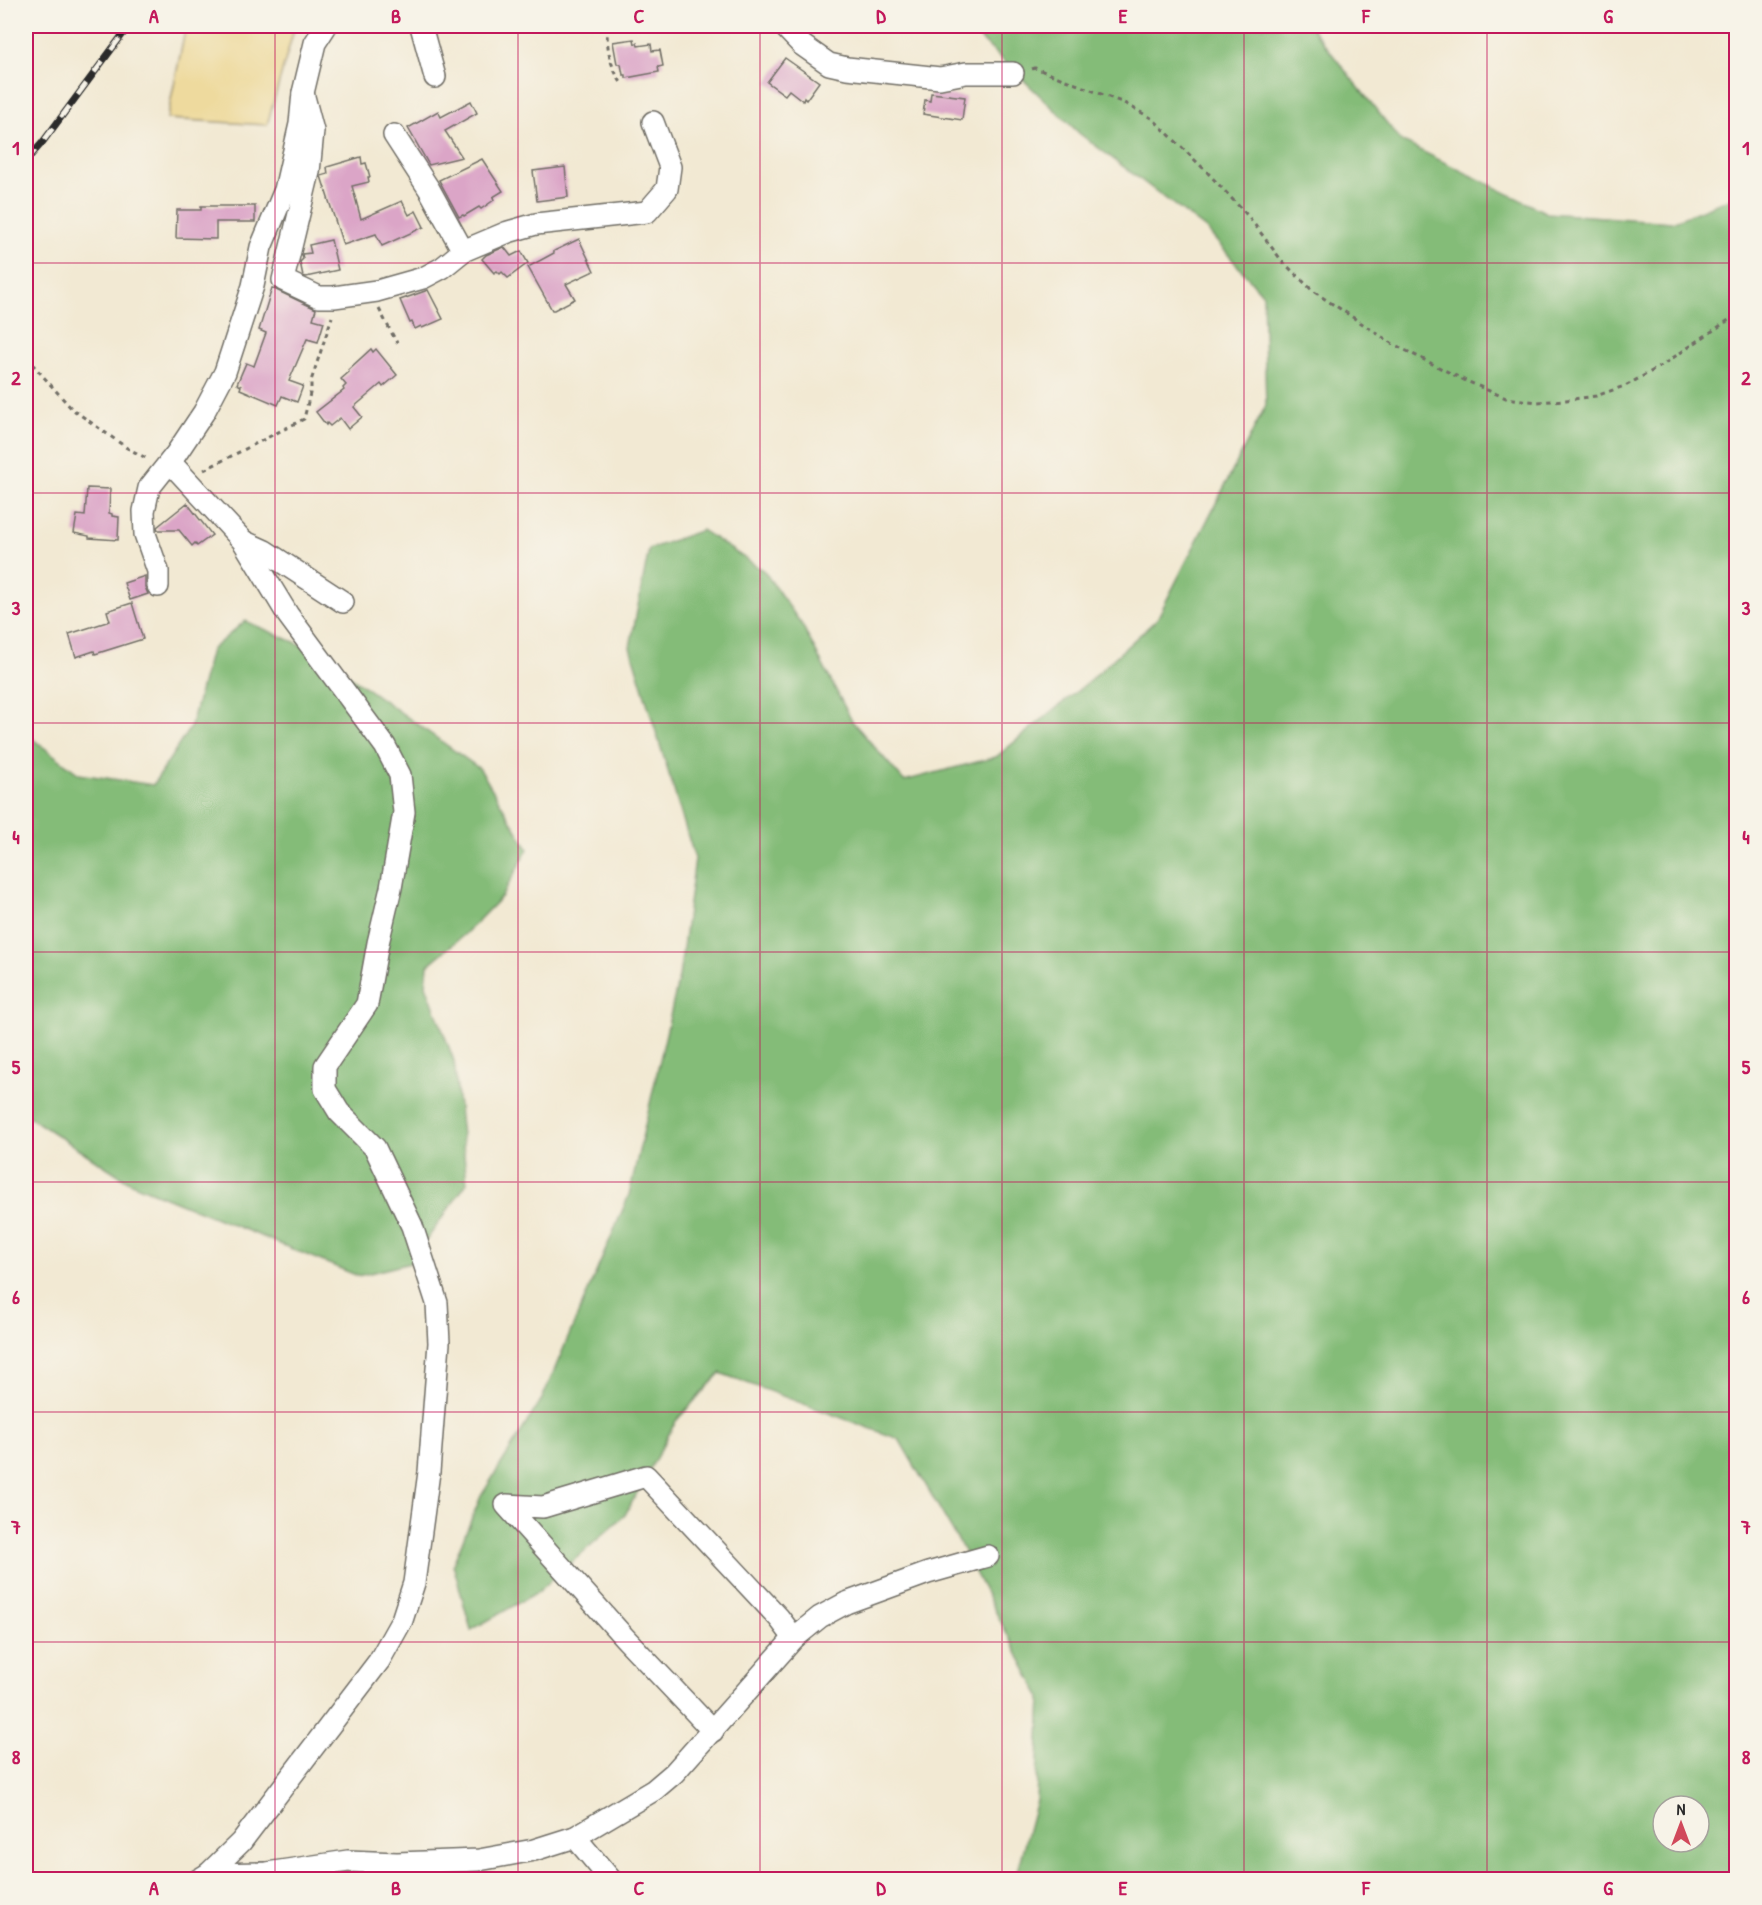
<svg xmlns="http://www.w3.org/2000/svg" width="1762" height="1905" font-family="'Patrick Hand',sans-serif">
<rect width="100%" height="100%" fill="#f7f3e8"/>
<filter id="ink" filterUnits="userSpaceOnUse"><feTurbulence type="fractalNoise" baseFrequency=".0167" numOctaves="2"/><feDisplacementMap in="SourceGraphic" scale="12" xChannelSelector="R" yChannelSelector="G"/><feConvolveMatrix kernelMatrix="1 2 1 2 8 2 1 2 1" color-interpolation-filters="sRGB"/></filter>
<filter id="wash" filterUnits="userSpaceOnUse"><feTurbulence type="fractalNoise" baseFrequency=".008" numOctaves="4" result="noise"/><feDisplacementMap in="SourceGraphic" scale="24" xChannelSelector="R" yChannelSelector="G"/><feGaussianBlur stdDeviation="1.35" result="paint"/><feColorMatrix in="noise" values="0 0 0 0 0 0 0 0 0 0 0 0 0 0 0 0 0 1.4 0 .05"/><feComposite in="paint" operator="in"/></filter>
<g filter="url(#wash)">
<rect width="100%" height="100%" fill="#f2e9d3"/>
<g fill="#84bc78" stroke="#587452" stroke-width="1.5" fill-rule="evenodd">
<path d="M 967,26 L 1310,26 L 1401,141 L 1547,213 L 1672,222 L 1736,196 L 1736,1879 L 1015,1879 L 1036,1800 L 1041,1698 L 959,1542 L 899,1439 L 720,1373 L 676,1421 L 625,1515 L 538,1592 L 471,1630 L 453,1564 L 481,1496 L 542,1399 L 629,1195 L 679,977 L 695,859 L 630,647 L 649,549 L 702,530 L 764,571 L 802,625 L 852,721 L 904,781 L 996,757 L 1087,683 L 1157,619 L 1266,405 L 1263,295 L 1206,229 L 1080,134 ZM 1663,1806 L 1699,1806 L 1699,1842 L 1663,1842 Z"/>
<path d="M 245,621 L 313,650 L 480,769 L 528,849 L 502,896 L 465,934 L 428,965 L 426,985 L 454,1061 L 467,1183 L 410,1263 L 358,1276 L 131,1183 L 26,1115 L 26,734 L 79,774 L 153,785 L 191,726 L 211,650 Z"/>
</g>
<path fill="#eeda9e" stroke="#8c8264" stroke-width="1.5" d="M 186,26 L 295,26 L 267,125 L 167,119 Z"/>
<g id="blocks">
<g fill="#dba5c7">
<path d="M 634,39 L 635,44 L 637,43 L 638,46 L 651,44 L 652,51 L 660,50 L 663,66 L 658,67 L 659,72 L 626,78 L 626,75 L 623,75 L 621,64 L 617,64 L 613,42 Z"/>
<path d="M 785,58 L 819,82 L 806,100 L 804,98 L 803,101 L 789,90 L 785,95 L 767,82 Z"/>
<path d="M 931,93 L 965,97 L 962,120 L 923,114 L 925,100 L 930,101 Z"/>
<path d="M 471,101 L 477,113 L 445,131 L 462,157 L 429,165 L 408,128 L 438,111 L 441,117 Z"/>
<path d="M 361,157 L 362,164 L 366,163 L 370,177 L 368,177 L 369,182 L 352,186 L 361,219 L 402,201 L 409,215 L 416,211 L 424,227 L 382,246 L 376,234 L 343,245 L 321,176 L 328,174 L 327,167 Z"/>
<path d="M 482,159 L 503,191 L 493,197 L 494,200 L 481,209 L 479,207 L 464,216 L 463,215 L 459,217 L 439,180 Z"/>
<path d="M 565,167 L 568,197 L 537,201 L 533,171 Z"/>
<path d="M 201,206 L 255,206 L 255,222 L 216,222 L 216,239 L 176,238 L 177,210 L 201,210 Z"/>
<path d="M 579,239 L 594,271 L 566,284 L 575,299 L 554,310 L 552,310 L 528,267 L 554,253 L 554,251 Z"/>
<path d="M 331,240 L 338,270 L 306,277 L 303,276 L 300,262 L 303,259 L 302,254 L 311,253 L 309,245 Z"/>
<path d="M 504,247 L 511,256 L 521,251 L 528,263 L 508,278 L 502,272 L 500,274 L 497,271 L 494,273 L 482,259 L 486,255 Z"/>
<path d="M 272,288 L 316,309 L 313,319 L 324,322 L 318,342 L 307,339 L 289,381 L 303,386 L 297,402 L 282,396 L 278,405 L 240,389 L 241,386 L 237,384 L 246,363 L 254,366 L 266,333 L 259,330 Z"/>
<path d="M 428,290 L 443,319 L 422,328 L 421,326 L 415,329 L 412,322 L 410,323 L 400,300 Z"/>
<path d="M 371,349 L 373,352 L 376,349 L 397,375 L 383,387 L 381,384 L 354,407 L 362,417 L 348,429 L 340,418 L 330,426 L 327,423 L 326,425 L 316,412 L 344,390 L 343,388 L 346,385 L 341,379 L 349,372 L 348,370 Z"/>
<path d="M 87,488 L 110,489 L 109,513 L 112,514 L 112,516 L 119,517 L 118,540 L 89,538 L 89,536 L 74,533 L 77,515 L 85,516 Z"/>
<path d="M 187,503 L 212,535 L 197,546 L 195,543 L 192,546 L 179,530 L 158,530 L 157,527 Z"/>
<path d="M 145,576 L 145,587 L 148,594 L 130,600 L 124,583 Z"/>
<path d="M 132,603 L 143,639 L 95,654 L 94,651 L 76,657 L 69,634 L 110,621 L 107,611 Z"/>
</g>
</g>
</g>
<g filter="url(#ink)">
<use href="#blocks" fill-opacity="0" stroke="#716e66" stroke-width="1.5"/>
<g fill="none" stroke-linecap="round" stroke-linejoin="round">
<defs>
<g id="minor">
<path d="M 421,26 L 435,77"/>
<path d="M 784,26 L 802,45 L 829,64 L 847,68 L 940,78 L 966,73 L 1013,73"/>
<path d="M 303,93 L 313,131 L 309,172 L 283,280 L 319,297 L 334,297 L 377,291 L 423,278 L 442,268 L 463,251 L 508,232 L 536,224 L 647,212 L 667,189 L 670,167 L 653,122"/>
<path d="M 394,135 L 429,189 L 463,251"/>
<path d="M 170,462 L 243,541 L 288,615 L 385,746 L 400,775 L 404,812 L 391,888 L 378,943 L 367,1004 L 325,1066 L 325,1089 L 339,1112 L 375,1148 L 412,1226 L 437,1303 L 439,1343 L 429,1472 L 414,1583 L 402,1620 L 379,1661 L 241,1842 L 208,1874 L 198,1880"/>
<path d="M 243,541 L 265,551 L 343,602"/>
<path d="M 158,586 L 158,571 L 145,534 L 144,511 L 149,488 L 176,454 L 204,412 L 225,372 L 253,286 L 261,247 L 285,190 L 300,124 L 303,93 L 315,43 L 326,26"/>
<path d="M 713,1731 L 624,1637 L 506,1505 L 543,1507 L 646,1476 L 779,1618 L 794,1638"/>
<path d="M 575,1837 L 611,1880"/>
<path d="M 208,1874 L 267,1873 L 348,1861 L 397,1863 L 479,1860 L 534,1850 L 575,1837 L 654,1790 L 674,1773 L 794,1638 L 820,1617 L 846,1603 L 928,1573 L 988,1556"/>
</g>
</defs>
<use href="#minor" stroke="#716e66" stroke-width="24"/>
<g stroke="#716e66" stroke-width="3" stroke-dasharray="4.5 4.5" stroke-linecap="butt">
<path d="M 607,26 C 607,49 609,64 622,84"/>
<path d="M 1032,69 L 1035,68 L 1124,103 L 1153,119 L 1207,172 L 1248,216 L 1282,261 L 1313,291 L 1393,344 L 1464,380 L 1506,398 L 1537,402 L 1566,400 L 1596,396 L 1627,385 L 1661,366 L 1736,315"/>
<path d="M 379,309 L 397,343"/>
<path d="M 26,357 L 72,409 L 127,448 L 148,459"/>
<path d="M 204,470 L 304,419 L 311,389 L 311,381 L 332,317"/>
</g>
<use href="#minor" stroke="#fff" stroke-width="21"/>
<defs>
<path id="rail" d="M 26,161 L 42,143 L 129,26"/>
</defs>
<use href="#rail" stroke="#2b2b2b" stroke-width="7"/>
<use href="#rail" stroke="#f7f3e8" stroke-width="4.5" stroke-dasharray="14" stroke-linecap="butt"/>
</g>
</g>
<path fill="none" stroke="#c2185b" stroke-width="1.5" stroke-opacity="0.55" d="M 275,26 L 275,1880M 518,26 L 518,1880M 760,26 L 760,1880M 1002,26 L 1002,1880M 1244,26 L 1244,1880M 1487,26 L 1487,1880M 26,263 L 1736,263M 26,493 L 1736,493M 26,723 L 1736,723M 26,952 L 1736,952M 26,1182 L 1736,1182M 26,1412 L 1736,1412M 26,1642 L 1736,1642"/>
<rect width="1762" height="1905" fill="none" stroke="#f7f3e8" stroke-width="66"/>
<g transform="translate(1681 1824)"><circle r="28" fill="#f7f3e8" stroke="#a5a39c" stroke-width="1.5"/>
<path d="M0-4.5L10 22L0 15L-10 22Z" fill="#d1495b"/>
<text y="-9" font-size="16" font-weight="bold" text-anchor="middle" fill="#2b2b2b">N</text>
</g>
<rect x="33" y="33" width="1696" height="1839" fill="none" stroke="#c2185b" stroke-width="2"/>
<g font-size="20" text-anchor="middle" font-weight="bold" fill="#c2185b">
<text x="154" y="23">A</text>
<text x="396" y="23">B</text>
<text x="639" y="23">C</text>
<text x="881" y="23">D</text>
<text x="1123" y="23">E</text>
<text x="1366" y="23">F</text>
<text x="1608" y="23">G</text>
<text x="16" y="155">1</text>
<text x="1746" y="155">1</text>
<text x="16" y="385">2</text>
<text x="1746" y="385">2</text>
<text x="16" y="615">3</text>
<text x="1746" y="615">3</text>
<text x="16" y="844">4</text>
<text x="1746" y="844">4</text>
<text x="16" y="1074">5</text>
<text x="1746" y="1074">5</text>
<text x="16" y="1304">6</text>
<text x="1746" y="1304">6</text>
<text x="16" y="1534">7</text>
<text x="1746" y="1534">7</text>
<text x="16" y="1764">8</text>
<text x="1746" y="1764">8</text>
<text x="154" y="1895">A</text>
<text x="396" y="1895">B</text>
<text x="639" y="1895">C</text>
<text x="881" y="1895">D</text>
<text x="1123" y="1895">E</text>
<text x="1366" y="1895">F</text>
<text x="1608" y="1895">G</text>
</g>
</svg>
